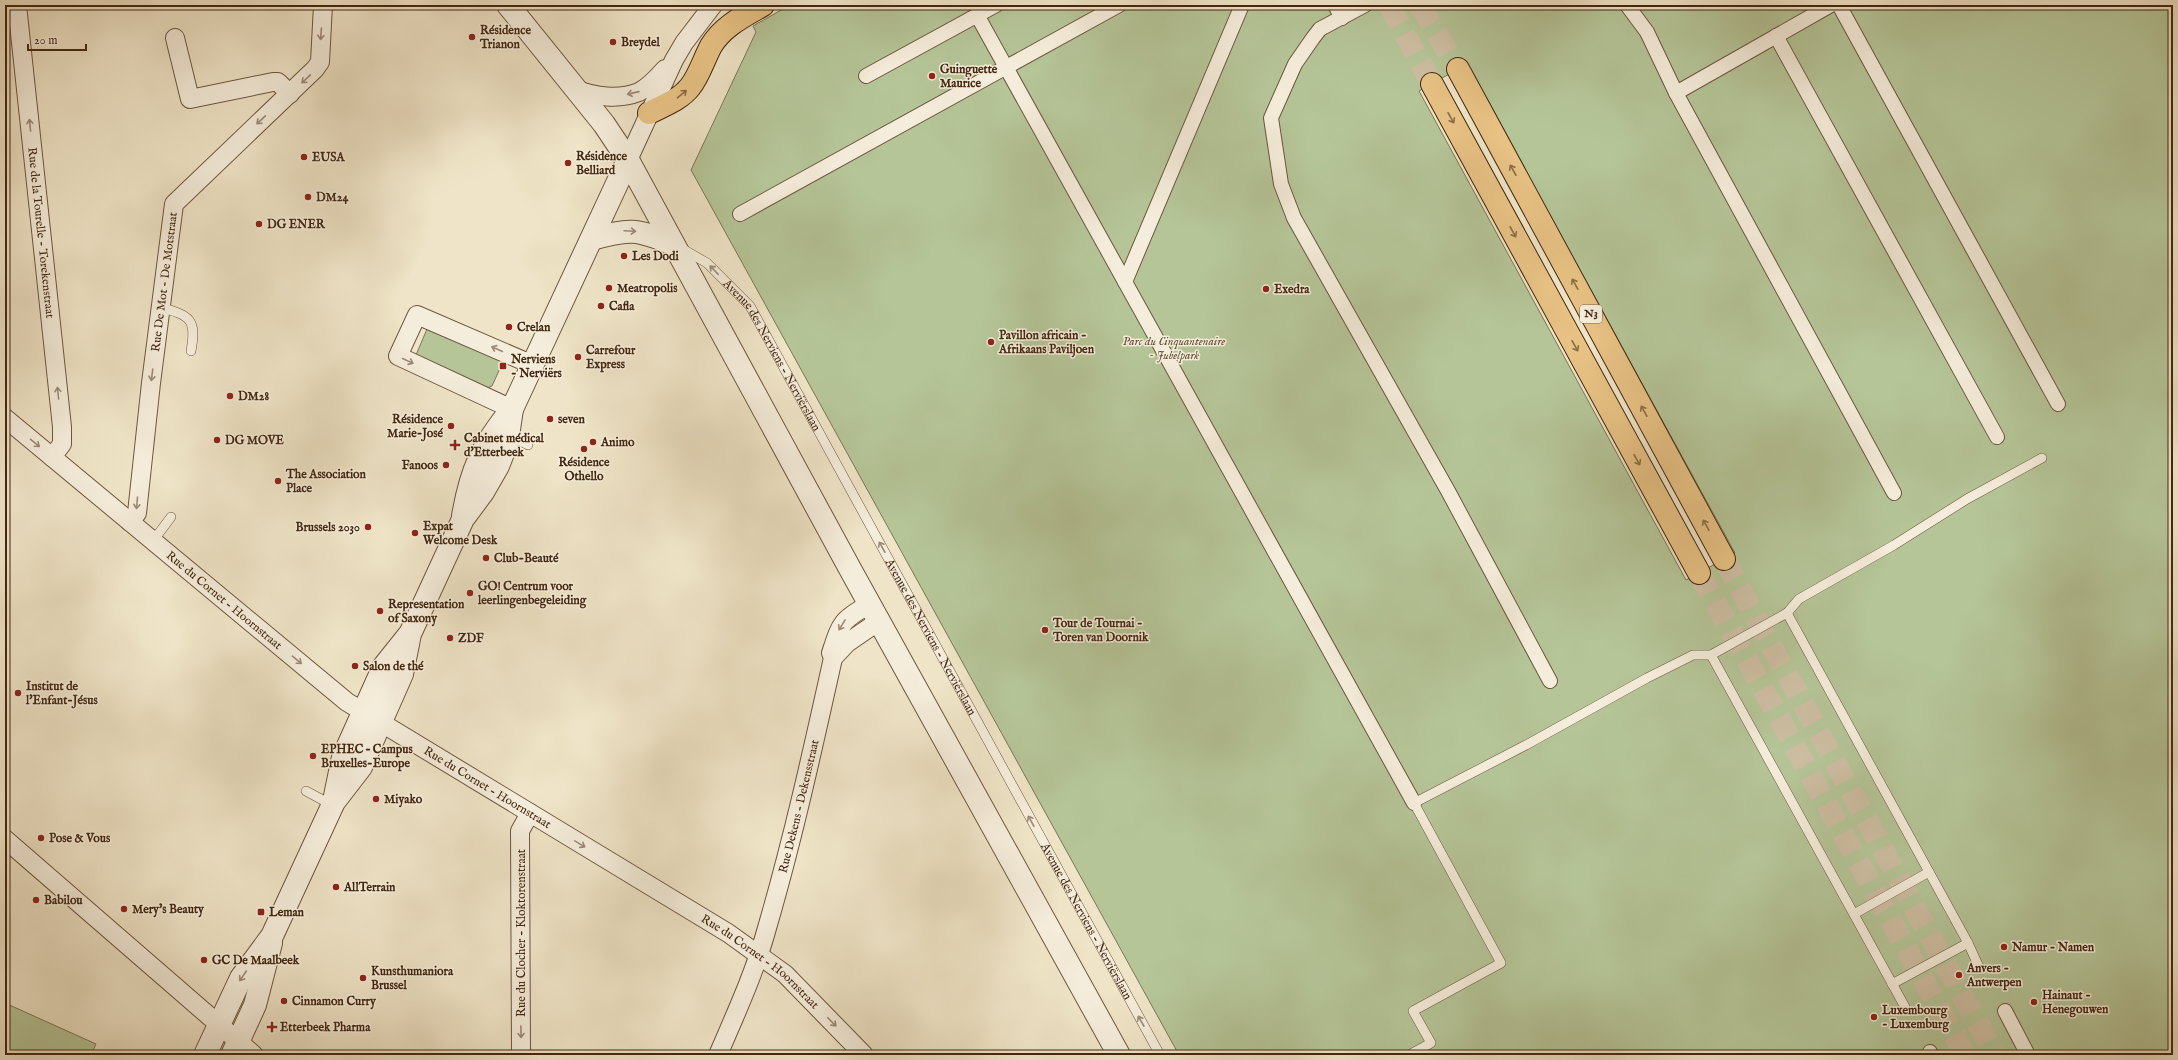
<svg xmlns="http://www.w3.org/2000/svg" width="2178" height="1060" font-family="'IM FELL English',serif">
<rect width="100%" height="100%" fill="#efe4c7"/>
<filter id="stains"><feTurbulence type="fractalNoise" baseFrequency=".005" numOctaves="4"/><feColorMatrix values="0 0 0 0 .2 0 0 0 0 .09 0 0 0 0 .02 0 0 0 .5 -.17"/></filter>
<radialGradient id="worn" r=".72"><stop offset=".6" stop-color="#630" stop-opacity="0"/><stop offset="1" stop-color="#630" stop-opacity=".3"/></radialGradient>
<g fill="#b5c598" stroke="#7c7654" fill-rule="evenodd">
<path d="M 790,5 L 2173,5 L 2173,1055 L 1179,1055 L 691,170 L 756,32 L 753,26 ZM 1467,64 L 1735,553 L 1686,580 L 1419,91 Z"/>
<path d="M 427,329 L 501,361 L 502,364 L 492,386 L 487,388 L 416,355 Z"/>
<path d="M 5,1003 L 96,1044 L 91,1055 L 5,1055 Z"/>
</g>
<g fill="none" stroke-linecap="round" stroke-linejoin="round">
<g stroke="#cdbea2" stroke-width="22" stroke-dasharray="22 11" stroke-linecap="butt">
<path d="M 1389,5 L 1432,84"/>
<path d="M 1420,5 L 1458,69"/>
<path d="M 1724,559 L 1995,1055"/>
<path d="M 1699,573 L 1965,1055"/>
</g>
<defs>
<g id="service">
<path id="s1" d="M 681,248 L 707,263 L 750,306 L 1160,1055"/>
<path d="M 160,307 C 190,316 197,318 191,351"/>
<path d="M 508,435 L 528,445"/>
<path d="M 153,541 L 171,517"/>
<path d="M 1787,613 L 1968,943 L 1979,967"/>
<path d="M 1711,655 L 1905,1007"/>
<path d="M 306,791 L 332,805"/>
<path d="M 1854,914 L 1929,872"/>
<path d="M 1892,984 L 1968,943"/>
<path d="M 1409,1055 L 1431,1043 L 1413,1011 L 1501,963 L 1414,803 L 1526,745 L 1647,678 L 1693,655 L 1711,655 L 1787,613 L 1799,599 L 1894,545 L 1967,499 L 2042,458"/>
</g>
<g id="pedestrian">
<path d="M 1335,5 L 1342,18"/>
<path d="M 1365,5 L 1320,29 L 1313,38 L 1295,64 L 1271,118 L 1281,184 L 1294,218 L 1448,491 L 1550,681"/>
<path d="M 1627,5 L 1647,32 L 1676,93 L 1894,493"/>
<path d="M 1839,5 L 2058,404"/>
<path d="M 977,15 L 1414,803"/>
<path d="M 1776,36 L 1997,437"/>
<path d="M 866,76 L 996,5"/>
<path d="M 1676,93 L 1831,5"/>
<path d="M 740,214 L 1119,5"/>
<path d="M 1125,282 L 1242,5"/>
<path d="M 2005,1011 L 2028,1055"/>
<path d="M 1930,1052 L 1931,1055"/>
</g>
<g id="minor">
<path id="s2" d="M 17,5 L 62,427 L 62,444 L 52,457"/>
<path d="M 175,38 L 190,99 L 273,82 L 278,82 L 290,94"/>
<path d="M 575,89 C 595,97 619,100 639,92 C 649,87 658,77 665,69"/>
<path d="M 628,160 L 674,60 L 684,43 L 713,5"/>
<path d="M 512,409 L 398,356 L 417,315 L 533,365"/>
<path id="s3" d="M 5,418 L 347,702 L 728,933 L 785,974 L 864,1055"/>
<path id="s4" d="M 130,522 L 137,513 L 151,383 L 174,204 L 315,69 L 320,62 L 323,5"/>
<path d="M 833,658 L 847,643 L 879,621"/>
<path d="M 5,839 L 254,1055"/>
<path d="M 521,1055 L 520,831 L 530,813"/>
<path id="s5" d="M 718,1055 C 736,1013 755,972 767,928 C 793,839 813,748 833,658 L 831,653 C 841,623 841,620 870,604"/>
</g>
<g id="tertiary">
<path d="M 508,5 L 604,124 L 628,160 L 849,567 L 1119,1055"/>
<path d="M 592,239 C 629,228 638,229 673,244"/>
<path d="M 463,516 C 471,469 482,446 512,409 L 628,160"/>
<path d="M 335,796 L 343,757 L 384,666 L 408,636"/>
<path d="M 205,1055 L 241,978 L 272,936 L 334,802 L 361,767 L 402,674 L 410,634 L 463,519 L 483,492 L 498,466 L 507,443 L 512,409"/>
<path d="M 232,1055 L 255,1005 L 271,943"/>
</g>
<g id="trunk">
<path d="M 1458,69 L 1724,559"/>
<path d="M 1432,84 L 1699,573"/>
<path d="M 649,113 C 662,106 680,100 690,87 C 699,76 704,59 711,46 C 723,26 744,16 763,5"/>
</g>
</defs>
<use href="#service" stroke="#6e563e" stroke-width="10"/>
<use href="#pedestrian" stroke="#6e563e" stroke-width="16"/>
<use href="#minor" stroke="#6e563e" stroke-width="20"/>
<use href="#tertiary" stroke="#6e563e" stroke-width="24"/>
<use href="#trunk" stroke="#432710" stroke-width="24"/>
<use href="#service" stroke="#f5eddb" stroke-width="9"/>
<use href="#pedestrian" stroke="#f5eddb" stroke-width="14"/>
<use href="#minor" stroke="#f5eddb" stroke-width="18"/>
<use href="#tertiary" stroke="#f5eddb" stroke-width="22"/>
<use href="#trunk" stroke="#e8c284" stroke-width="22"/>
</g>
<defs><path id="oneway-shaft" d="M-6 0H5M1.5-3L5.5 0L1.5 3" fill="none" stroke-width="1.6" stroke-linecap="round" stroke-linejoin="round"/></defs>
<g stroke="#9c8a76">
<use href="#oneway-shaft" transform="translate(321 34) rotate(94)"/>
<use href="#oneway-shaft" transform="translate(306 79) rotate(136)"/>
<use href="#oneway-shaft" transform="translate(633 93) rotate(167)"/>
<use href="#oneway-shaft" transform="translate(261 120) rotate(137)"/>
<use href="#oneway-shaft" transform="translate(30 125) rotate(-96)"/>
<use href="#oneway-shaft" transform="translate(630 231) rotate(3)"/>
<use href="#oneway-shaft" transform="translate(714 270) rotate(-134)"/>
<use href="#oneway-shaft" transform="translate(497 349) rotate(-156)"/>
<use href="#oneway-shaft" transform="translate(408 361) rotate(25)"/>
<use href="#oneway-shaft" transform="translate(152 375) rotate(97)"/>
<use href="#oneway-shaft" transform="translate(58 393) rotate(-96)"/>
<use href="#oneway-shaft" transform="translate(35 443) rotate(39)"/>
<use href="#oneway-shaft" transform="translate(137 503) rotate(95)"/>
<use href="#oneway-shaft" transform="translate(882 547) rotate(-119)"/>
<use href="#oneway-shaft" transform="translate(842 625) rotate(122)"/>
<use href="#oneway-shaft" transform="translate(297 660) rotate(40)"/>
<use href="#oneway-shaft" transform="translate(1031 821) rotate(-119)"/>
<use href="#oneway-shaft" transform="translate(580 844) rotate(31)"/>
<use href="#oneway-shaft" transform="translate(243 976) rotate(124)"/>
<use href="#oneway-shaft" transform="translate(1141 1021) rotate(-119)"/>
<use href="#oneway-shaft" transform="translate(832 1022) rotate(46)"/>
<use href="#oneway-shaft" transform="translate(521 1032) rotate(89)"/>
</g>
<g stroke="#8d6d44">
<use href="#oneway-shaft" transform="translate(682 94) rotate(-40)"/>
<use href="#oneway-shaft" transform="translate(1451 118) rotate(61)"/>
<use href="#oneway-shaft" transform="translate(1513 170) rotate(-119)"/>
<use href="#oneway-shaft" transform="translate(1513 232) rotate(61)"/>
<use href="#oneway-shaft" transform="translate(1575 284) rotate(-119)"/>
<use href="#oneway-shaft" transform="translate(1575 346) rotate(61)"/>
<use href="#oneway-shaft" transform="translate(1644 411) rotate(-119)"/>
<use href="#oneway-shaft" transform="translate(1637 460) rotate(61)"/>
<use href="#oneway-shaft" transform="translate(1706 525) rotate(-119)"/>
</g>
<g fill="#8f2418" stroke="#f5eddb" stroke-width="1.5">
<circle cx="472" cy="37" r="4"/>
<circle cx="613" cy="42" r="4"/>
<circle cx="932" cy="76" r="4"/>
<circle cx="304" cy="157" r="4"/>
<circle cx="568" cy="163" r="4"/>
<circle cx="308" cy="197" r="4"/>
<circle cx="259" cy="224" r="4"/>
<circle cx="624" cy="256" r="4"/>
<circle cx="609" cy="288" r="4"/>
<circle cx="1266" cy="289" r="4"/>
<circle cx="601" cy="306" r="4"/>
<circle cx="509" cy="327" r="4"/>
<circle cx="991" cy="342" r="4"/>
<circle cx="578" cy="357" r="4"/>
<rect x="499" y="362" width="8" height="8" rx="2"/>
<circle cx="230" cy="396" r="4"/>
<circle cx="550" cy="419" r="4"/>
<circle cx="451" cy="426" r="4"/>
<circle cx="217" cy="440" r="4"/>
<circle cx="593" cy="442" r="4"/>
<path d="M453 439h4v4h4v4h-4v4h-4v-4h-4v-4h4z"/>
<circle cx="584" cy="449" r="4"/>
<circle cx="446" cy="465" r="4"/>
<circle cx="278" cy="481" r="4"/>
<circle cx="368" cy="527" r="4"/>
<circle cx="415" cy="533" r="4"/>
<circle cx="486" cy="558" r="4"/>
<circle cx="470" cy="593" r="4"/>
<circle cx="380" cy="611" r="4"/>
<circle cx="1045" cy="630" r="4"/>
<circle cx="450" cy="638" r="4"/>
<circle cx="355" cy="666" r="4"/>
<circle cx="18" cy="693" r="4"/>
<circle cx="313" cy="756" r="4"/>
<circle cx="376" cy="799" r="4"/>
<circle cx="41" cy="838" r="4"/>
<circle cx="336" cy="887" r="4"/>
<circle cx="36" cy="900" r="4"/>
<circle cx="124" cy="909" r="4"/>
<rect x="257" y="908" width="8" height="8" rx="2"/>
<circle cx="2004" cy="947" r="4"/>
<circle cx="204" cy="960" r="4"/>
<circle cx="1959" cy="975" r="4"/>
<circle cx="363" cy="978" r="4"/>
<circle cx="284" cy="1001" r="4"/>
<circle cx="2034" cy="1002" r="4"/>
<circle cx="1874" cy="1017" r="4"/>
<path d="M270 1021h4v4h4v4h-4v4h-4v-4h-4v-4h4z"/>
</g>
<g text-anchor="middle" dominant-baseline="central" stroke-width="3" stroke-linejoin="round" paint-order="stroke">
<rect fill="#f5eddb" stroke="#78624d" stroke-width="1" x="1580" y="305" width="22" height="18" rx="3"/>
<g font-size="11" font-weight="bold" fill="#432710">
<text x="1591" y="314">N3</text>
</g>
<g font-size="12" font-weight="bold" fill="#432710" stroke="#f5eddb" text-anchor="start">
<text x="480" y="30">Résidence<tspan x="480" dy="14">Trianon</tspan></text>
<text x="621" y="42">Breydel</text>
<text x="940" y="69">Guinguette<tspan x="940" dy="14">Maurice</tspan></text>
<text x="576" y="156">Résidence<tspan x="576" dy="14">Belliard</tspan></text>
<text x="312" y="157">EUSA</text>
<text x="316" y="197">DM24</text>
<text x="267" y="224">DG ENER</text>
<text x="632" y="256">Les Dodi</text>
<text x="617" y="288">Meatropolis</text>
<text x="1274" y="289">Exedra</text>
<text x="609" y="306">Cafla</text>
<text x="517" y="327">Crelan</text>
<text x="999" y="335">Pavillon africain -<tspan x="999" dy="14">Afrikaans Paviljoen</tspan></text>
<text x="586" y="350">Carrefour<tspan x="586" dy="14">Express</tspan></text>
<text x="511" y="359">Nerviens<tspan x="511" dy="14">- Nerviërs</tspan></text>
<text x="238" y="396">DM28</text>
<text x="443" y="419" text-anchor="end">Résidence<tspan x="443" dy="14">Marie-José</tspan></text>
<text x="558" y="419">seven</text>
<text x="464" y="438">Cabinet médical<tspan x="464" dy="14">d'Etterbeek</tspan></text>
<text x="225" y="440">DG MOVE</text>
<text x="601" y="442">Animo</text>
<text x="584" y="462" text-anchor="middle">Résidence<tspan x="584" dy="14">Othello</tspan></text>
<text x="438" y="465" text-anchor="end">Fanoos</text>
<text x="286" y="474">The Association<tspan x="286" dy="14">Place</tspan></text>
<text x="423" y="526">Expat<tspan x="423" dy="14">Welcome Desk</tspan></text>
<text x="360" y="527" text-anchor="end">Brussels 2030</text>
<text x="494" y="558">Club-Beauté</text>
<text x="478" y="586">GO! Centrum voor<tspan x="478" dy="14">leerlingenbegeleiding</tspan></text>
<text x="388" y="604">Representation<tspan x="388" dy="14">of Saxony</tspan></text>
<text x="1053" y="623">Tour de Tournai -<tspan x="1053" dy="14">Toren van Doornik</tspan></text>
<text x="458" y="638">ZDF</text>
<text x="363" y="666">Salon de thé</text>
<text x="26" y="686">Institut de<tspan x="26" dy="14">l'Enfant-Jésus</tspan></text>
<text x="321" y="749">EPHEC – Campus<tspan x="321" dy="14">Bruxelles-Europe</tspan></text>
<text x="384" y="799">Miyako</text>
<text x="49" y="838">Pose &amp; Vous</text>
<text x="344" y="887">AllTerrain</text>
<text x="44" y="900">Babilou</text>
<text x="132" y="909">Mery's Beauty</text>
<text x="269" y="912">Leman</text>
<text x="2012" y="947">Namur - Namen</text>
<text x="212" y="960">GC De Maalbeek</text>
<text x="1967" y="968">Anvers -<tspan x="1967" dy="14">Antwerpen</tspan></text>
<text x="371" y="971">Kunsthumaniora<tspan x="371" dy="14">Brussel</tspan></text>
<text x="2042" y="995">Hainaut -<tspan x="2042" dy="14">Henegouwen</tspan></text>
<text x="292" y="1001">Cinnamon Curry</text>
<text x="1882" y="1010">Luxembourg<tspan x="1882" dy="14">- Luxemburg</tspan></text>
<text x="280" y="1027">Etterbeek Pharma</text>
</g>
<g font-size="12" fill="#432710" stroke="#f5eddb">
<text stroke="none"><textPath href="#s2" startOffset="229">Rue de la Tourelle - Torekenstraat</textPath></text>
<text stroke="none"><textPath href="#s4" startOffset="244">Rue De Mot - De Motstraat</textPath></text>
<text stroke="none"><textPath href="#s1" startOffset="144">Avenue des Nerviens - Nerviërslaan</textPath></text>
<text stroke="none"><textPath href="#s3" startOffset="285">Rue du Cornet - Hoornstraat</textPath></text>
<text stroke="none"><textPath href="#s1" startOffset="468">Avenue des Nerviens - Nerviërslaan</textPath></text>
<text stroke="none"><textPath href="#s3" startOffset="609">Rue du Cornet - Hoornstraat</textPath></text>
<text stroke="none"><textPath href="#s5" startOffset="262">Rue Dekens - Dekensstraat</textPath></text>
<text stroke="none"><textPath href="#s1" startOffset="792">Avenue des Nerviens - Nerviërslaan</textPath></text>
<text transform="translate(521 933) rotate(-90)">Rue du Clocher - Kloktorenstraat</text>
<text stroke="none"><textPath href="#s3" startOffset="933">Rue du Cornet - Hoornstraat</textPath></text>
</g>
<g font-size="12" font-style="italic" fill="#604e32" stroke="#f5eddb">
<text x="1174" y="341">Parc du Cinquantenaire<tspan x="1174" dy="14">- Jubelpark</tspan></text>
</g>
</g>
<rect width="2178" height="1060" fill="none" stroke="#efe4c7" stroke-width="20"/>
<rect x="6" y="6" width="2166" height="1048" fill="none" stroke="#432710" stroke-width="2"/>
<rect x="10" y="10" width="2158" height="1040" fill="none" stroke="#432710"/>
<path d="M28 44v6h58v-6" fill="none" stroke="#432710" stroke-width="2"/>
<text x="34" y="44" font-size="12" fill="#432710" stroke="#f5eddb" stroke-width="3" paint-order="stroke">20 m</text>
<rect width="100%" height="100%" filter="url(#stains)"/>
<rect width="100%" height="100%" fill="url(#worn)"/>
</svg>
